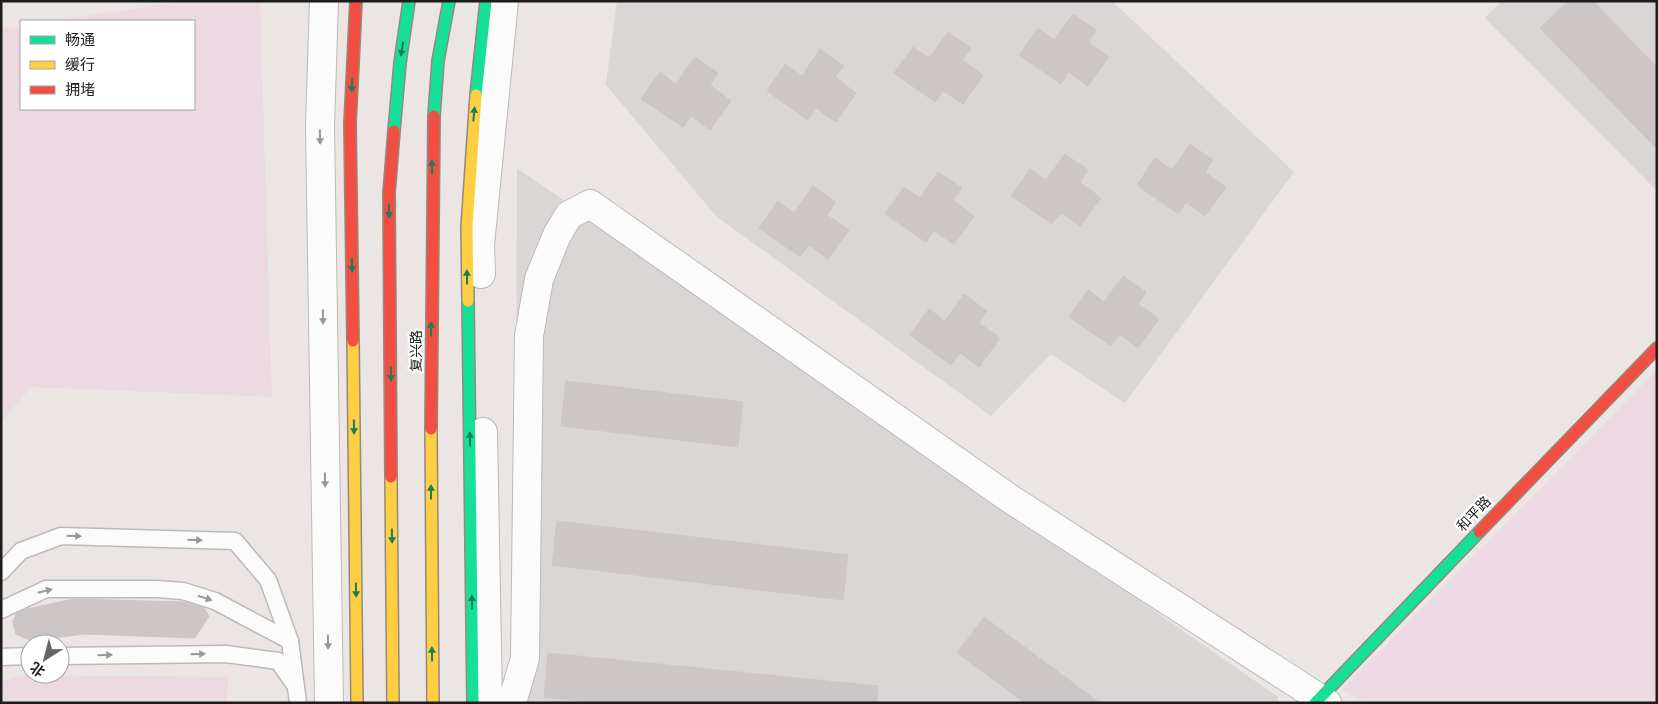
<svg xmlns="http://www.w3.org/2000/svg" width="1658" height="704" font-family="'Fira Sans Condensed','Noto Sans SC',sans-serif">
<rect width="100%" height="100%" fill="#ebe5e4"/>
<g fill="#dad6d6">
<path d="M 617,1 L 1112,1 L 1294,172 L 1125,403 L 1051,354 L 991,416 L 716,216 L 606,85 Z"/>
<path d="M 1502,1 L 1657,1 L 1657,191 L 1485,18 Z"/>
<path d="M 517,168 L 1278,697 L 1278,703 L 515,703 Z"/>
</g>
<g fill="#edd9e2">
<path d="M 185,1 L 260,1 L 272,397 L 31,387 L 1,422 L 1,29 L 21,26 L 21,109 L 194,109 L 194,21 L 54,21 Z"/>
<path d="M 1657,370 L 1657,703 L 1366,703 L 1342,690 Z"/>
<path d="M 22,675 L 228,677 L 227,703 L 1,703 L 1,682 Z"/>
</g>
<g fill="#ccc6c6" stroke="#cec6c6">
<path d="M 1568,1 L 1593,1 L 1657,67 L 1657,149 L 1540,28 Z"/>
<path d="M 1073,14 L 1096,30 L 1088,42 L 1109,57 L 1088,86 L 1069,72 L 1061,84 L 1019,55 L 1038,28 L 1054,40 Z"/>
<path d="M 948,32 L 971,48 L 962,60 L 983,75 L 963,104 L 943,91 L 935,102 L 894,73 L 913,47 L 929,58 Z"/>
<path d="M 820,49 L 844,66 L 835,77 L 856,93 L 836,122 L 816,108 L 808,120 L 767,91 L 785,64 L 802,76 Z"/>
<path d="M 695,57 L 718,73 L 710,85 L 731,101 L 710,130 L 691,116 L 683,127 L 641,99 L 660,72 L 676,84 Z"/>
<path d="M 1190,144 L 1213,160 L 1205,172 L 1226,187 L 1205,216 L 1186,202 L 1178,214 L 1137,185 L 1155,158 L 1172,170 Z"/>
<path d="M 1065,154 L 1088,170 L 1080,182 L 1101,198 L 1080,226 L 1061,213 L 1052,224 L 1011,196 L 1030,169 L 1046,180 Z"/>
<path d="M 938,172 L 962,188 L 953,200 L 974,216 L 954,244 L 934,231 L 926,242 L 885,214 L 904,187 L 920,198 Z"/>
<path d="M 813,186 L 836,202 L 827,215 L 849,230 L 828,259 L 809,245 L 800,257 L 759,228 L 778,201 L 794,213 Z"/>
<path d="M 1123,276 L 1146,292 L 1138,304 L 1159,319 L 1138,348 L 1119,334 L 1111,346 L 1069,317 L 1088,290 L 1104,302 Z"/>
<path d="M 964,294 L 987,311 L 979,323 L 1000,338 L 979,367 L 960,353 L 951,365 L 910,335 L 929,309 L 945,321 Z"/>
<path d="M 566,381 L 743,402 L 738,447 L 561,426 Z"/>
<path d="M 557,521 L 848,555 L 843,600 L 552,565 Z"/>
<path d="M 74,599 L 185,602 L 204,608 L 209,616 L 195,638 L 84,634 L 31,641 L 16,634 L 13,622 L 16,614 L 27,609 Z"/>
<path d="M 984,617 L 1100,703 L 1025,703 L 957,653 Z"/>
<path d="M 548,653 L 878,686 L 877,703 L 595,703 L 544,697 Z"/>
</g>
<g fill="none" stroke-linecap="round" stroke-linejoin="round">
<defs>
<g id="lane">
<path d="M 1,572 L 21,551 L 61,536 L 235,541 L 268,580 L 290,641 L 298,703"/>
<path d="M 1,610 L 46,589 L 157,589 L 183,591 L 215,601 L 290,641"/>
<path d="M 60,656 L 226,654 L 278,661 L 295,685"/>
<path d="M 1,657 L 30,656"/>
</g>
<g id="street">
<path d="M 324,1 L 320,126 L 329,703"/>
<path d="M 481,274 L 480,245 L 504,1"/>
<path d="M 483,432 L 488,703"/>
<path d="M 512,703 L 525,658 L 529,336 L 539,279 L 557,235 L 569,215 L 590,204 L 1009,498 L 1327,703"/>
</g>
<g id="fast">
<path d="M 476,95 L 486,1"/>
<path d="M 434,116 L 438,61 L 449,1"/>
<path d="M 394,131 L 400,63 L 409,1"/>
<path d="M 468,301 L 473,703"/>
<path d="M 1315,703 L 1479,532"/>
</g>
<g id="slow">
<path d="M 468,301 L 467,227 L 476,95"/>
<path d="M 353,341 L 357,703"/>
<path d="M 431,429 L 433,703"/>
<path d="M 391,477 L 393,703"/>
</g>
<g id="jam">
<path d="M 353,341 L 350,124 L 356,1"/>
<path d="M 431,429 L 434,116"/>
<path d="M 391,477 L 389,193 L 394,131"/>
<path d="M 1479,532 L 1657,348"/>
</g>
</defs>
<use href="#lane" stroke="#bcbab9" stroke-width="19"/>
<use href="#street" stroke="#bcbab9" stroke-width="30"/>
<use href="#fast" stroke="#95897d" stroke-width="14"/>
<use href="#slow" stroke="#95897d" stroke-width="14"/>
<use href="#jam" stroke="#95897d" stroke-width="14"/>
<use href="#lane" stroke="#fcfbfb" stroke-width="16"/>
<use href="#street" stroke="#fcfbfb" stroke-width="28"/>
<use href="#fast" stroke="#16e098" stroke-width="11"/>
<use href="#slow" stroke="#ffcf43" stroke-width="11"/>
<use href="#jam" stroke="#f24e42" stroke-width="11"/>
</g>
<defs><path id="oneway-solid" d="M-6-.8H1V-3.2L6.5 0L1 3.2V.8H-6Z" transform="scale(1.25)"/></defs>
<g fill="#197e5a">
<use href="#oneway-solid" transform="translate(402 49) rotate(99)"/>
<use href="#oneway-solid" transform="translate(352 85) rotate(92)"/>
<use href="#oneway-solid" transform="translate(474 114) rotate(-85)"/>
<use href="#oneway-solid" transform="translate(432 167) rotate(-90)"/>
<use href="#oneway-solid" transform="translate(389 211) rotate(89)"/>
<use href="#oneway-solid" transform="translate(352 265) rotate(89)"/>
<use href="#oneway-solid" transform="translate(467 277) rotate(-91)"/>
<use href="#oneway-solid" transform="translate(431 329) rotate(-90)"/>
<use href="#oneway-solid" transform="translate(391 374) rotate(89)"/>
<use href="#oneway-solid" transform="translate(354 427) rotate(89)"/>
<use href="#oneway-solid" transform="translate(470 439) rotate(-91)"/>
<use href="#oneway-solid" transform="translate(431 492) rotate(-90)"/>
<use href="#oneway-solid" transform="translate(392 536) rotate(89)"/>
<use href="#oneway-solid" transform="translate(356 590) rotate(89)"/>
<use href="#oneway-solid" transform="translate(472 602) rotate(-91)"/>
<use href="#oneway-solid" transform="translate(432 654) rotate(-91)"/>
</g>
<g fill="#979797">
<use href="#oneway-solid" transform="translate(320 137) rotate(89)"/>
<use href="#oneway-solid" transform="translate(323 317) rotate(89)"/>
<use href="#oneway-solid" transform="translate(325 480) rotate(89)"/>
<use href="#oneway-solid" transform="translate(74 536) rotate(2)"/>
<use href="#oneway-solid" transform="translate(195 540) rotate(2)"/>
<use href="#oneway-solid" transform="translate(45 591) rotate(-14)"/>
<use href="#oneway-solid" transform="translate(205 598) rotate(17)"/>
<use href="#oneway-solid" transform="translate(328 642) rotate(89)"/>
<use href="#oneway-solid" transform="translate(198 654) rotate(-1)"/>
<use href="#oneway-solid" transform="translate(105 655) rotate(-1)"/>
</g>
<g text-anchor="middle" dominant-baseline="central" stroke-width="4.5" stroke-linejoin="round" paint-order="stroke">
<g font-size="14" fill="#1c1c1c" stroke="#fff">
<text transform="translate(416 351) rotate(-90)">复兴路</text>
<text transform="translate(1474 514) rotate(-46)">和平路</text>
</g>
</g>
<rect width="1658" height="704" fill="none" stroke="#1c1c1c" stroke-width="5"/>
<rect x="20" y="20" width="175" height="90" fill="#ffffff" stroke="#a4a4a4"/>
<rect x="30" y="36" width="25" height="8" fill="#16e098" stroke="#a4a4a4"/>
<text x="65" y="45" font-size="15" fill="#1c1c1c">畅通</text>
<rect x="30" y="61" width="25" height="8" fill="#ffcf43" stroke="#a4a4a4"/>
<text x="65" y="70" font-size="15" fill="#1c1c1c">缓行</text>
<rect x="30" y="86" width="25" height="8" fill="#f24e42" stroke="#a4a4a4"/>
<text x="65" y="95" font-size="15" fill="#1c1c1c">拥堵</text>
<g transform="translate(45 659) rotate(216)"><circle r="24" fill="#ffffff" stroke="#a4a4a4"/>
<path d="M0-4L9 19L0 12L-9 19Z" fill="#646262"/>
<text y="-8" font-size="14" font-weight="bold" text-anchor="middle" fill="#1c1c1c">北</text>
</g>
</svg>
